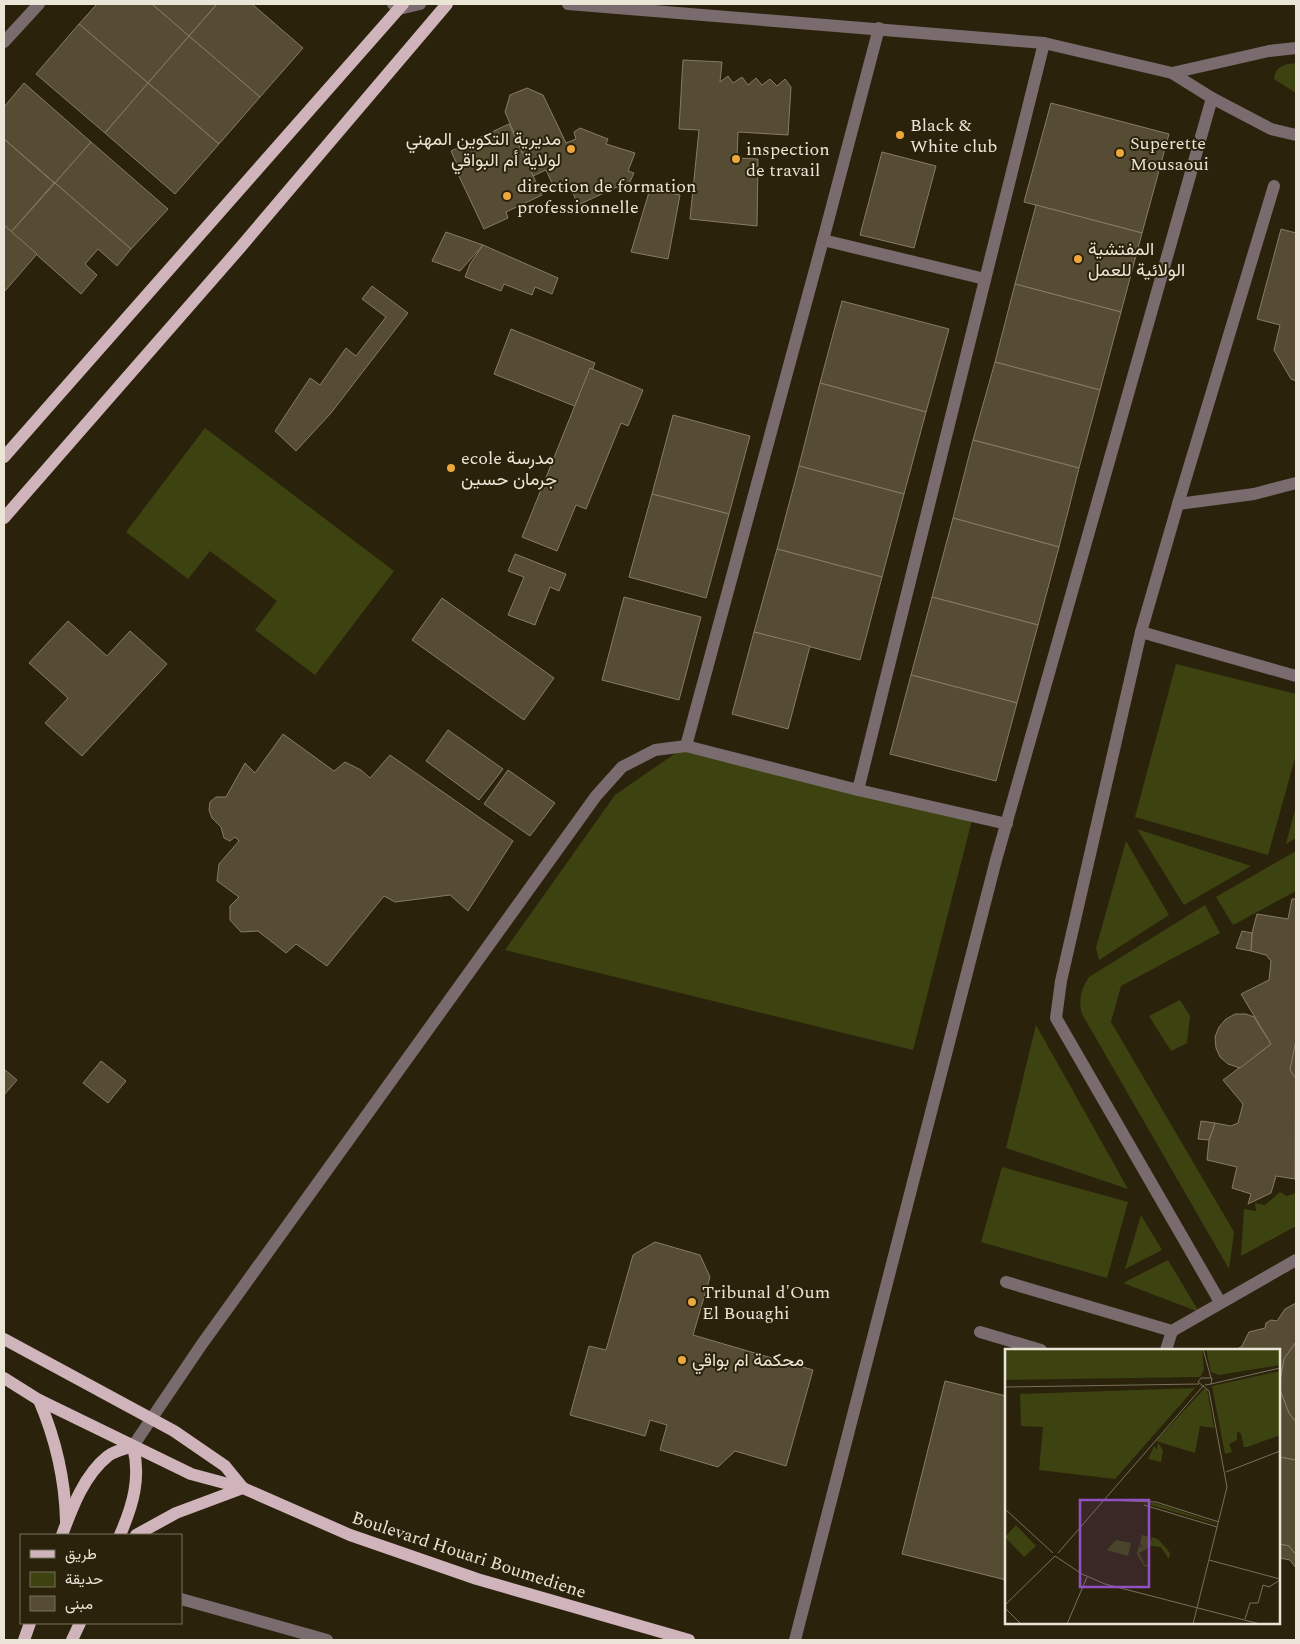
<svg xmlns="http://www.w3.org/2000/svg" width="1300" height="1644" font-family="Spectral,Vazirmatn,serif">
<rect width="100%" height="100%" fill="#2b220b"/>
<g fill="#3c4310">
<path d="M 1296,63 L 1296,93 L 1274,79 C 1275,66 1285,64 1296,63 Z"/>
<path d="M 205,428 L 394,571 L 315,675 L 255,630 L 277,601 L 210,551 L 188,579 L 126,532 Z"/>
<path d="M 1176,664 L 1296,694 L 1296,755 L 1268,855 L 1135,817 Z"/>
<path d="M 686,746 L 973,816 L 913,1050 L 505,950 L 615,795 Z"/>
<path d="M 1296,806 L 1296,838 L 1286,844 Z"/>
<path d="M 1137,829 L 1251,866 L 1184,905 Z"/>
<path d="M 1126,841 L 1169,915 L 1099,960 L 1096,948 Z"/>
<path d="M 1296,851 L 1296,891 L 1233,925 L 1216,897 Z"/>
<path d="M 1205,905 L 1220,933 L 1121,986 L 1111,1022 L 1234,1232 L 1229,1269 L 1082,1014 C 1078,1000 1081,989 1089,977 Z"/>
<path d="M 1180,1000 L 1190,1016 L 1187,1043 L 1171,1051 L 1149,1016 Z"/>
<path d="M 1036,1025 L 1128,1189 L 1006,1148 Z"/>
<path d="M 1002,1167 L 1128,1202 L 1107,1278 L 981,1242 Z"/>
<path d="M 1280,1192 L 1287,1196 L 1296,1193 L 1296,1226 L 1241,1256 L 1244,1209 L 1256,1211 L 1255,1203 L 1265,1205 Z"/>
<path d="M 1141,1215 L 1162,1250 L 1125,1269 Z"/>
<path d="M 1168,1260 L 1199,1312 L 1123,1283 Z"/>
</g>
<g fill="#564c34" stroke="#877c63">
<path d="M 97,4 L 152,4 L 189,36 L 148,83 L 79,24 Z"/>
<path d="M 152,4 L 217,4 L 189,36 Z"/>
<path d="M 217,4 L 252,4 L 303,48 L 260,97 L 189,36 Z"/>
<path d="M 79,24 L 148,83 L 105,133 L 36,74 Z"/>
<path d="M 189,36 L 260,97 L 219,144 L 148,83 Z"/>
<path d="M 683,60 L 722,62 L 720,82 L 728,76 L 733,83 L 742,77 L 748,85 L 756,78 L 762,85 L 770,79 L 777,86 L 785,79 L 791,87 L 788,135 L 738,132 L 737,158 L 758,159 L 757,226 L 690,219 L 699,130 L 679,129 Z"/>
<path d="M 24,83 L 91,142 L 55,183 L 4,139 L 4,107 Z"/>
<path d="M 148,83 L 219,144 L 175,194 L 105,133 Z"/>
<path d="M 527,88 L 543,95 L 566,143 L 576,139 L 574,132 L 580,128 L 608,139 L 606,144 L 635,153 L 628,171 L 634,173 L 628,186 L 621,192 L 617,187 L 578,205 L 570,186 L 556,192 L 546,170 L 533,176 L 505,112 L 510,95 Z"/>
<path d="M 1051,103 L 1169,134 L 1142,233 L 1024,202 Z"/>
<path d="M 509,124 L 542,195 L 506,212 L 508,218 L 484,229 L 457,172 L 460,171 L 451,151 Z"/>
<path d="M 4,139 L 54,183 L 11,232 L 4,225 Z"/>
<path d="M 91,142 L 168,209 L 131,249 L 55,183 Z"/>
<path d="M 882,152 L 936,166 L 914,248 L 860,235 Z"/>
<path d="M 55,183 L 131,249 L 117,266 L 98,249 L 85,264 L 97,275 L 81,294 L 11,232 Z"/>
<path d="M 650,189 L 680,195 L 668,259 L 631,252 Z"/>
<path d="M 1036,205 L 1142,233 L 1121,312 L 1015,284 Z"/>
<path d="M 4,225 L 37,254 L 4,292 Z"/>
<path d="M 1281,229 L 1296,233 L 1296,381 L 1291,379 L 1274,350 L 1280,325 L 1257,319 Z"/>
<path d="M 446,232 L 483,245 L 460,271 L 432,261 Z"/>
<path d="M 483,245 L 558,278 L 552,294 L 535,287 L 532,295 L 504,284 L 501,291 L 465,277 L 470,264 Z"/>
<path d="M 1015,284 L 1121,312 L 1100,390 L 995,362 Z"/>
<path d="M 372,286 L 408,313 L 331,413 L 296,451 L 275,431 L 310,378 L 320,385 L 346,348 L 356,356 L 386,317 L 362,299 Z"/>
<path d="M 842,301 L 949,329 L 926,412 L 820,383 Z"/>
<path d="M 511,329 L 595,363 L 577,407 L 494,374 Z"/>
<path d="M 995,362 L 1100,390 L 1079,468 L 973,440 Z"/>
<path d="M 590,368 L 643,390 L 628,426 L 621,423 L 586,509 L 576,505 L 557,551 L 522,537 Z"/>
<path d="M 820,383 L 926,412 L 904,494 L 799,466 Z"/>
<path d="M 673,415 L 750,436 L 729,514 L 652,494 Z"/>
<path d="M 973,440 L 1079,468 L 1059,547 L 953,518 Z"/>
<path d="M 799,466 L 904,494 L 882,577 L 777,549 Z"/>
<path d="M 652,494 L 729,514 L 706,598 L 629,577 Z"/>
<path d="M 953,518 L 1059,547 L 1038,625 L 932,597 Z"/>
<path d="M 777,549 L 882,577 L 860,660 L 754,632 Z"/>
<path d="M 515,554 L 566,574 L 559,591 L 550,587 L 535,625 L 508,615 L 524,577 L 508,571 Z"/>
<path d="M 624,597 L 701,617 L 679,700 L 602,680 Z"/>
<path d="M 932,597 L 1038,625 L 1017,703 L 911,675 Z"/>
<path d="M 442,598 L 554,678 L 524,720 L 412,640 Z"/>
<path d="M 68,621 L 107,656 L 130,631 L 167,664 L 82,756 L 45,723 L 68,698 L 29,663 Z"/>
<path d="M 754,632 L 810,646 L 788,729 L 732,714 Z"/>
<path d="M 911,675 L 1017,703 L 996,781 L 890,754 Z"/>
<path d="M 448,730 L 503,769 L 479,800 L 426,761 Z"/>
<path d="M 283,734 L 334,771 L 345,762 L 361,770 L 370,778 L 390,755 L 513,841 L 468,911 L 450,895 L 395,902 L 384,896 L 327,966 L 296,944 L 286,953 L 258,931 L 241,932 L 230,920 L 230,906 L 239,897 L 217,881 L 219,864 L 239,841 L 235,837 L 230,841 L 224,838 L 221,827 L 212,818 L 209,810 L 210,802 L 216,797 L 226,797 L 245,763 L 255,773 Z"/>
<path d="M 508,770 L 555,803 L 530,836 L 484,804 Z"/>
<path d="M 1292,899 L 1296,899 L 1295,1179 L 1276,1176 L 1271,1193 L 1248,1204 L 1251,1194 L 1232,1188 L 1237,1167 L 1207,1160 L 1209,1140 L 1215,1123 L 1231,1126 L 1238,1123 L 1243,1104 L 1223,1080 L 1271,1044 L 1241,994 L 1269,980 L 1271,961 L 1266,955 L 1251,951 L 1252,933 L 1257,914 L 1288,919 Z"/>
<path d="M 1242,931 L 1252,933 L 1251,951 L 1236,948 Z"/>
<path d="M 1235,1014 L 1246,1014 L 1254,1017 L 1271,1044 L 1240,1068 L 1228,1064 L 1220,1057 L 1216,1048 L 1215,1037 L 1219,1027 L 1226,1019 Z"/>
<path d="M 1296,1040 L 1296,1079 L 1290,1070 Z"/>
<path d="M 101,1061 L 126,1081 L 108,1103 L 83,1083 Z"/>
<path d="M 4,1069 L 17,1080 L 4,1095 Z"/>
<path d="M 1201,1121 L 1215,1123 L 1209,1140 L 1198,1139 Z"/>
<path d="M 655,1242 L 700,1255 L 710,1277 L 693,1335 L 813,1370 L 786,1466 L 735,1451 L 718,1467 L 660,1450 L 667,1425 L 650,1420 L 645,1436 L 570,1415 L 589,1346 L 606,1350 L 633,1255 Z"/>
<path d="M 1296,1303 L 1296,1342 L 1284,1359 L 1279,1387 L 1289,1413 L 1296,1422 L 1296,1460 L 1279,1457 L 1279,1350 L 1236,1350 L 1242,1346 L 1249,1332 L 1265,1328 L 1266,1323 L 1271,1320 L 1277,1321 L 1285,1309 Z"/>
<path d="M 1296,1342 L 1296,1422 L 1289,1413 L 1279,1387 L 1284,1359 Z"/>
<path d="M 945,1381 L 1006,1396 L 1006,1580 L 902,1554 Z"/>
<path d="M 1279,1457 L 1296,1460 L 1296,1555 L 1289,1546 L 1279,1544 Z"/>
<path d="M 1279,1544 L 1289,1546 L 1296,1555 L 1296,1568 L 1290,1560 L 1279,1558 Z"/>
</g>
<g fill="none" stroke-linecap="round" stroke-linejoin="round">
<g stroke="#796b6e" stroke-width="12">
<path d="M 393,4 L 399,9 L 420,4"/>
<path d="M 568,4 L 1044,43 L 1172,73 L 1212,98 L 1271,129 L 1296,135"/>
<path d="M 4,42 L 39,4"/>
<path d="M 1172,73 L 1269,51 L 1296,48"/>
<path d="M 823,240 L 879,28"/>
<path d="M 1178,504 L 1274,186"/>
<path d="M 1141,632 L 1296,676"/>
<path d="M 686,746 L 823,240 L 985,279"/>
<path d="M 858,790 L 1044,43"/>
<path d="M 1006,1282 L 1172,1331 L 1296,1260"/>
<path d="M 1220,1302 L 1056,1018 L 1061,981 L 1141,632 L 1178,504 L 1254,494 L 1296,483"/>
<path d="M 980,1332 L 1041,1350"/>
<path d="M 1166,1350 L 1172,1331"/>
<path d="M 133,1446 L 202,1344 L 596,796 L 622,767 L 655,750 L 686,746 L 858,790 L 1007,824"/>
<path d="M 181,1599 L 327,1640"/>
<path d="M 795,1640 L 996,860 L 1212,98"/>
</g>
<g stroke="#d0b4bb" stroke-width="12">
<path d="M 4,457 L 403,4"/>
<path d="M 4,518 L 239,249 L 447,4"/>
<path d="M 4,1339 L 174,1431 L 225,1466 L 243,1488"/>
<path d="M 4,1378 L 39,1400 L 191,1474 L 243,1488 L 350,1535 L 477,1579 L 689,1640"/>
<path d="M 39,1400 C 56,1440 65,1478 66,1521"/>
<path d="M 62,1535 C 72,1508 84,1475 108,1456 C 114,1451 125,1449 133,1446 C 141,1478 133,1505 120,1535"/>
<path d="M 136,1535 L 176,1513 L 243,1488"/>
<path d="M 24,1640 L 30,1623"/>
<path d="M 72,1640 L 80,1623"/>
</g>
</g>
<g fill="#eda83c" stroke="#2b220b" stroke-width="2">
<circle cx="900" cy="135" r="5"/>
<circle cx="571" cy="149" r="5"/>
<circle cx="1120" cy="153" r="5"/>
<circle cx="736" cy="159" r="5"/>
<circle cx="507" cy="196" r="5"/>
<circle cx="1078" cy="259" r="5"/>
<circle cx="451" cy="468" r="5"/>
<circle cx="692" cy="1302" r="5"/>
<circle cx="682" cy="1360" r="5"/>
</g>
<g text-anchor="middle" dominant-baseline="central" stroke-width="4" stroke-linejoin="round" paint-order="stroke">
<g font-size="18" fill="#ebe5d7" stroke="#2b220b" text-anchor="start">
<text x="910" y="125">Black &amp;<tspan x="910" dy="21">White club</tspan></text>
<text x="561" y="139" text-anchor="end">مديرية التكوين المهني<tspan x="561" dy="21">لولاية أم البواقي</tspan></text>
<text x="1130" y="143">Superette<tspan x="1130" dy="21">Mousaoui</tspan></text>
<text x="746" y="149">inspection<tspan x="746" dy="21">de travail</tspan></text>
<text x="517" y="186">direction de formation<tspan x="517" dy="21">professionnelle</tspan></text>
<text x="1088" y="249">المفتشية<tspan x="1088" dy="21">الولائية للعمل</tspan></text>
<text x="461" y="458">ecole مدرسة<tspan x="461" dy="21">جرمان حسين</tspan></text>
<text x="702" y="1292">Tribunal d'Oum<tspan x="702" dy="21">El Bouaghi</tspan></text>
<text x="692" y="1360">محكمة ام بواقي</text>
</g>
<g font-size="18" fill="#ebe5d7" stroke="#2b220b">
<text transform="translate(469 1555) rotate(18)">Boulevard Houari Boumediene</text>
</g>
</g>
<g transform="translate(1005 1349)">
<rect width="275" height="275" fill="#2b220b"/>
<path d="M 199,40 L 202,40 L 209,79 L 195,77 L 190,104 L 151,92 ZM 150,154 L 211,174 L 212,175 L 142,155 ZM 137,186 L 145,188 L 148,195 L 146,188 L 153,190 L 165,204 L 164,210 L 156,198 L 146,197 L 134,204 L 140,216 L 146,215 L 140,218 L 132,205 L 134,196 L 138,200 L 135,194 ZM 111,191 L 126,194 L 123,207 L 102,201 Z" fill="#3c4310"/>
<path d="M 197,0 L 199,21 L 195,28 L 0,31 L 0,1 ZM 201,0 L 275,0 L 275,16 L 214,26 L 206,23 ZM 275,22 L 275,86 L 242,98 L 239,98 L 236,85 L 232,82 L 232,91 L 224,95 L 227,103 L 220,105 L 207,37 ZM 190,39 L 110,130 L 34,121 L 38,78 L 16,77 L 15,45 ZM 153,93 L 158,102 L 156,113 L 143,110 L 149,97 L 152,101 Z" fill="#3c4310"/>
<path d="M 11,176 L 31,197 L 19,208 L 0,188 Z" fill="#3c4310"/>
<path fill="none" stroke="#78705d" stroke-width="1" d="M 198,0 L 206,29M 206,35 L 275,19M 0,38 L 194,35M 221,123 L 275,102M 99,151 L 151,153 L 214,173M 139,156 L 212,178M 0,160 L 48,204M 53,204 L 199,36M 50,207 L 77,225 L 100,235 L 255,275M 204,211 L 275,230M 0,256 L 50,207M 0,259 L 16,275M 240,270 L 245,254 L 253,254 L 258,236 L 264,238 L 275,231M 62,275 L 82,228M 188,275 L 222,138 L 204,42 L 193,33 L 196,29 L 207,29 L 206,35 L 200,36"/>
<path fill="#9151c4" fill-opacity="0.15" stroke="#9151c4" stroke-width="2.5" d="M 75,151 L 144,151 L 144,238 L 75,238 Z"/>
<rect width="275" height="275" fill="none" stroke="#ebe5d7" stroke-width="2.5"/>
</g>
<rect width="1300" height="1644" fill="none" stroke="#ebe5d7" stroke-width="10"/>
<rect x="20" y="1534" width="162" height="90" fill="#2b220b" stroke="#78705d"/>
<rect x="30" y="1550" width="25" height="8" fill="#d0b4bb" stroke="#78705d"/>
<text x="65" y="1559" font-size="15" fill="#ebe5d7">طريق</text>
<rect x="30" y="1572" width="25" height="15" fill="#3c4310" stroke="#78705d"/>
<text x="65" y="1584" font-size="15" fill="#ebe5d7">حديقة</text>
<rect x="30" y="1596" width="25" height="15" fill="#564c34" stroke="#78705d"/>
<text x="65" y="1609" font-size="15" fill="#ebe5d7">مبنى</text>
</svg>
